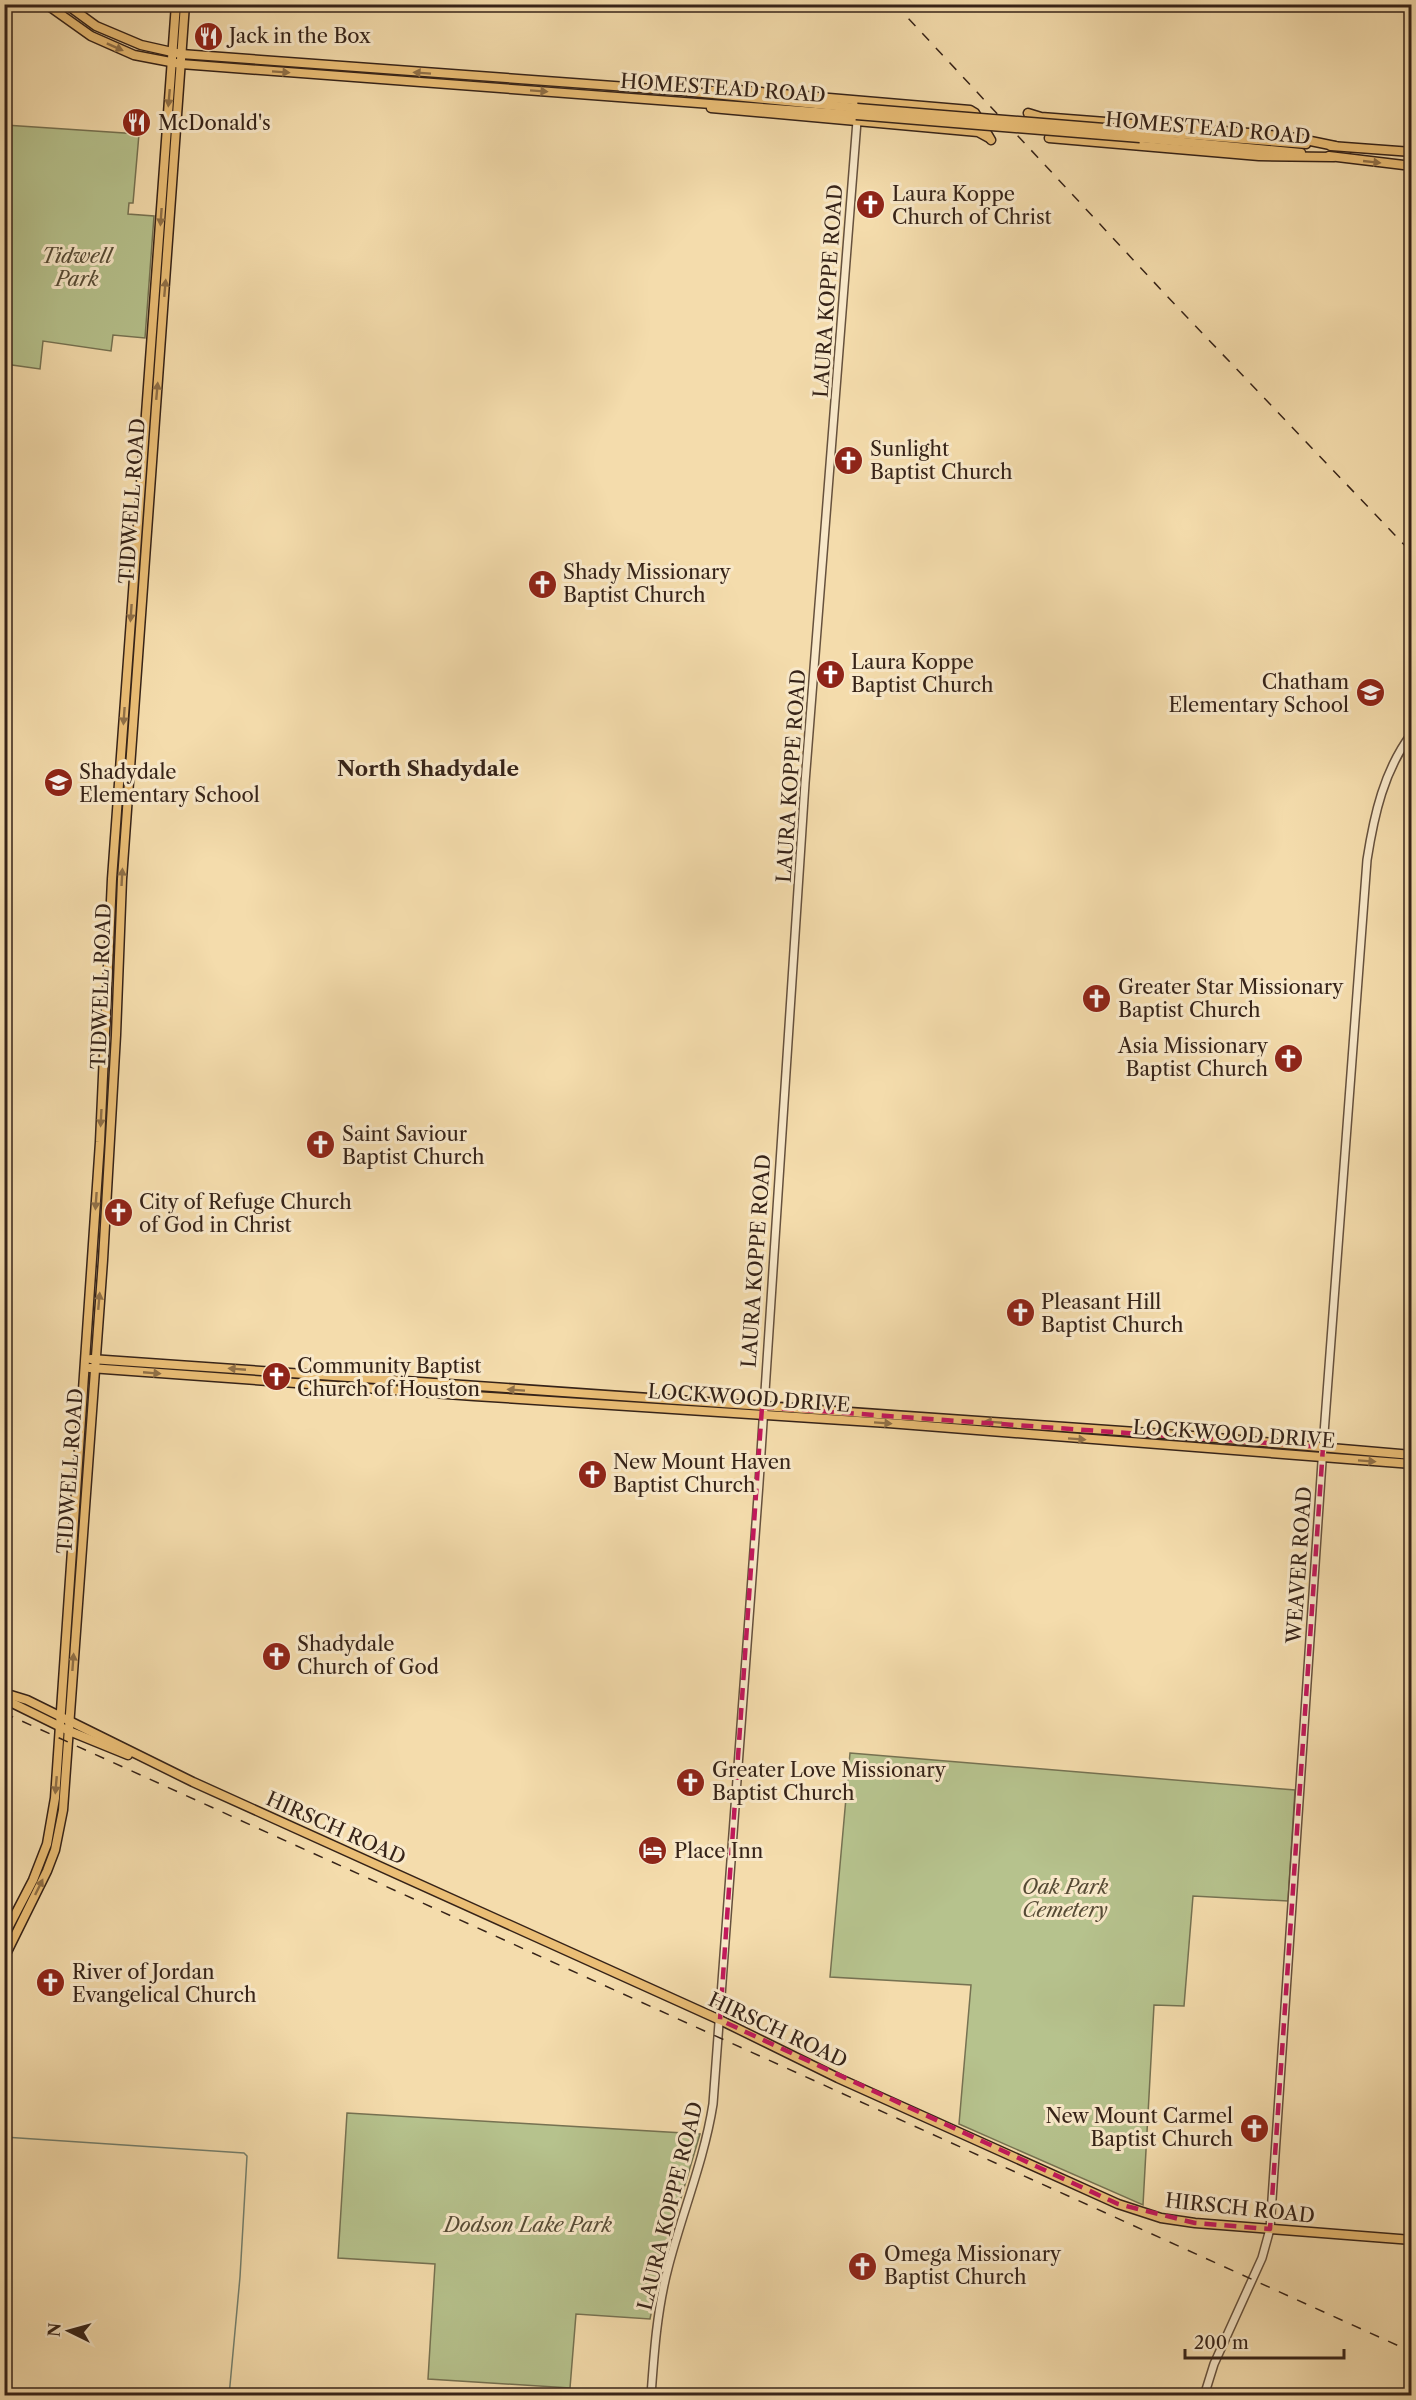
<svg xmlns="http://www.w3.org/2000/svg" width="1416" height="2400" font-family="'Libre Caslon Text',serif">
<rect width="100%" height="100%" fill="#f4dcac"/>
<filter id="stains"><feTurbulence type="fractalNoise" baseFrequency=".00333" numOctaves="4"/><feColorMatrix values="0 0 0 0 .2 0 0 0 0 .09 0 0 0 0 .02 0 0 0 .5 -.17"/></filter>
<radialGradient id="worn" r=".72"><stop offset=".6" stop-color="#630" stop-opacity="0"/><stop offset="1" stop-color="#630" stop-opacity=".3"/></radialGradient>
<g fill="#b6c28d" stroke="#767252" stroke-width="1.5">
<path d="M 5,125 L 139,134 L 133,203 L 129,203 L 128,214 L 154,216 L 145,338 L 113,335 L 111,351 L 43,341 L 40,369 L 5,364 Z"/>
<path d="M 850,1753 L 1295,1790 L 1288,1901 L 1193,1896 L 1184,2006 L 1154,2005 L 1143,2205 L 959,2124 L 971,1985 L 830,1977 Z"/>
<path d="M 347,2113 L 700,2134 L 662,2262 L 650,2319 L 576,2314 L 570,2388 L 428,2379 L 435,2264 L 338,2258 Z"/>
</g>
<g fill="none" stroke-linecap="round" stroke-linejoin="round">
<path stroke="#747f6d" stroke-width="1.5" d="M 4,2137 L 244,2153 L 247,2156 L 240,2277 L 229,2396"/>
<defs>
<g id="minor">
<path d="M 651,2396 C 654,2353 657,2310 668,2268 C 682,2213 704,2161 713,2104 L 759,1483 L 805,783 L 857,121"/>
<path d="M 1204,2396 L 1214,2364 L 1262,2258 L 1270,2229 L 1323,1447 L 1367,860 C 1374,815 1384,770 1412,733"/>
</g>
<g id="major">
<path d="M 46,4 L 91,36 L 134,55 L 181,64 L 856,115"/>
<path d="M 66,4 L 96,26 L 141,45 L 181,54 L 682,91 L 857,108"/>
<path d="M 712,91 L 737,90 L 970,110 L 975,113 L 991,140"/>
<path d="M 711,108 L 978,132 L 989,138"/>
<path d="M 1028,113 L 1041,117 L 1262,134 L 1296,138 L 1335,146"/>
<path d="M 1141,131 L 1306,144"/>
<path d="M 1049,138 L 1259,156 L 1333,157"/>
<path d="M 1140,138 L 1301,153"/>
<path d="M 1331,146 L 1412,152"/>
<path d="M 1329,156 L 1412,166"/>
<path d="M 91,1359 L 1193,1436 L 1412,1455"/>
<path d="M 90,1368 L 474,1396 L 888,1423 L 1412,1464"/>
<path d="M 4,1693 L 27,1700 L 193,1782 L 720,2020 L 838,2078 L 1118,2204 L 1161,2218 L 1195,2223 L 1412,2240"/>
<path d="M 4,1699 L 69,1731 L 128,1755"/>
<path d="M 4,1936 L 33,1880 L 47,1844 L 55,1798 L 100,1142 L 112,879 L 176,4"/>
<path d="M 4,1958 L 47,1871 L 55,1850 L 63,1810 L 103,1260 L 116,1035 L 122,879 L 185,4"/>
</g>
</defs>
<use href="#minor" stroke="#66513d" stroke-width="10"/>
<use href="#major" stroke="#362318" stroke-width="11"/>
<use href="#minor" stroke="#f8e8c9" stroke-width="7"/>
<use href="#major" stroke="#eabe76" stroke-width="8"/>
<g stroke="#362318" stroke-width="1.5" stroke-dasharray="10 10" stroke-linecap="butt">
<path d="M 895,4 L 1165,294 L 1412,553"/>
<path d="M 4,1713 L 1412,2352"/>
</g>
<defs>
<g id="major-bridge">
<path d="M 857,108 L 1141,131"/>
<path d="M 856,115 L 1140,138"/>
</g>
</defs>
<use href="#major-bridge" stroke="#362318" stroke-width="11" stroke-linecap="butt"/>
<use href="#major-bridge" stroke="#eabe76" stroke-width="8"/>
</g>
<defs><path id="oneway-solid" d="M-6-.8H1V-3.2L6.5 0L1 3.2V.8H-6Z" transform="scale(1.5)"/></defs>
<g fill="#907047">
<use href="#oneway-solid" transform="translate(115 47) rotate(24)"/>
<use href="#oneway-solid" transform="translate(281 72) rotate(4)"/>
<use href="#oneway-solid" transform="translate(422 73) rotate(-176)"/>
<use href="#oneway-solid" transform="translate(539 91) rotate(4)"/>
<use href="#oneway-solid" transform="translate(169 98) rotate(95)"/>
<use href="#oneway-solid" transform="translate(1372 162) rotate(6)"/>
<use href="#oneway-solid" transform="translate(161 217) rotate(94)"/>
<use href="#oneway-solid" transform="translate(165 288) rotate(-85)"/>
<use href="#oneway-solid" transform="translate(157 391) rotate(-85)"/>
<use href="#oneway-solid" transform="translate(131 613) rotate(94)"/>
<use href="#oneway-solid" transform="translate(124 716) rotate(94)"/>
<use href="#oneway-solid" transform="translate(122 877) rotate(-87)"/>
<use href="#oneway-solid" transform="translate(101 1118) rotate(93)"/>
<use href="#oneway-solid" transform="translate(96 1201) rotate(94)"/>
<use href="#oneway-solid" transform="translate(99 1301) rotate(-85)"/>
<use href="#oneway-solid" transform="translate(237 1369) rotate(-175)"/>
<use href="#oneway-solid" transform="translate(152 1373) rotate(5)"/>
<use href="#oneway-solid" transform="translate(516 1390) rotate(-176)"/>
<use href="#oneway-solid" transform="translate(993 1422) rotate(-175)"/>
<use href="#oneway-solid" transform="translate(883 1423) rotate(4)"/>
<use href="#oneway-solid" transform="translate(1077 1439) rotate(4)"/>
<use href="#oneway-solid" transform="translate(1367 1461) rotate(4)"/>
<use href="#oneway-solid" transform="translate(73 1662) rotate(-86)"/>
<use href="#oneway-solid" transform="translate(56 1785) rotate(95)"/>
<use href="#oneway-solid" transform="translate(39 1887) rotate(-64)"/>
</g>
<path fill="none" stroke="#c2185b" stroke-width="4.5" stroke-dasharray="12 8" stroke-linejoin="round" d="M 762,1407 L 1323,1447 L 1270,2229 L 1195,2223 L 1118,2204 L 720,2020 Z"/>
<defs>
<symbol id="restaurant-disc" viewBox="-11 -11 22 22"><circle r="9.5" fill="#8f2418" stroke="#f8e8c9"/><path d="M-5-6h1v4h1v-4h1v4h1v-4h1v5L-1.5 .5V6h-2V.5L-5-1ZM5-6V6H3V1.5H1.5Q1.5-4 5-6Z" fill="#fff"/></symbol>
<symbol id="church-disc" viewBox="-11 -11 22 22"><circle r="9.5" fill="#8f2418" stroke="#f8e8c9"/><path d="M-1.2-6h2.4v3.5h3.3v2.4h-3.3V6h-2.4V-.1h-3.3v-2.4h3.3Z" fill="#fff"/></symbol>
<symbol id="school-disc" viewBox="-11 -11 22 22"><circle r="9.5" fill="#8f2418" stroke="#f8e8c9"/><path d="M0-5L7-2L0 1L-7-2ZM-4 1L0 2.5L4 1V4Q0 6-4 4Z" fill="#fff"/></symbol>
<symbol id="hotel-disc" viewBox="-11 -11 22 22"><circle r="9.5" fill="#8f2418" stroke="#f8e8c9"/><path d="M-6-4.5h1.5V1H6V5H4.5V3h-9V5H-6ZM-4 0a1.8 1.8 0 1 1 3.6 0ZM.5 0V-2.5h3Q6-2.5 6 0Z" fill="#fff"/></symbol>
</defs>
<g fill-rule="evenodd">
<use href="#restaurant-disc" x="192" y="20" width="33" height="33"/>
<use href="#restaurant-disc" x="120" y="106" width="33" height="33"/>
<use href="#church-disc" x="854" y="188" width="33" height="33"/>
<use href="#church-disc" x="832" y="444" width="33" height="33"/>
<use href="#church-disc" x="526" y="568" width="33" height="33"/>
<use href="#church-disc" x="814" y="658" width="33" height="33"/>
<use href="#school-disc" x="1354" y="676" width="33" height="33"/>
<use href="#school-disc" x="42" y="766" width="33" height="33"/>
<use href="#church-disc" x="1080" y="982" width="33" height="33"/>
<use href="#church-disc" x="1272" y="1042" width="33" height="33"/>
<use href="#church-disc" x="304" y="1128" width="33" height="33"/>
<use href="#church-disc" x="102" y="1196" width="33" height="33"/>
<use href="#church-disc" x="1004" y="1296" width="33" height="33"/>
<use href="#church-disc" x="260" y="1360" width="33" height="33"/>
<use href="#church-disc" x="576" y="1458" width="33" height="33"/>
<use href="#church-disc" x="260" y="1640" width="33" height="33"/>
<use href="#church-disc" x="674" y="1766" width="33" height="33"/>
<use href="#hotel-disc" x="636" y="1834" width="33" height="33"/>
<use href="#church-disc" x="34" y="1966" width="33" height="33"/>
<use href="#church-disc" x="1238" y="2112" width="33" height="33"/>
<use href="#church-disc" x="846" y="2250" width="33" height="33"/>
</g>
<g text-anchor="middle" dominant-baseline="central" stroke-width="6" stroke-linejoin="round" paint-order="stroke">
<g font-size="20" fill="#362318" stroke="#f8e8c9" text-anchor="start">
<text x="229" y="36">Jack in the Box</text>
<text x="158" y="123">McDonald's</text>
<text x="892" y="194">Laura Koppe<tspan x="892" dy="23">Church of Christ</tspan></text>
<text x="870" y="449">Sunlight<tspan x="870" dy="23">Baptist Church</tspan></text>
<text x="563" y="572">Shady Missionary<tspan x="563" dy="23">Baptist Church</tspan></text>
<text x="851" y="662">Laura Koppe<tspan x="851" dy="23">Baptist Church</tspan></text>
<text x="1349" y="682" text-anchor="end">Chatham<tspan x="1349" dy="23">Elementary School</tspan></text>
<text x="79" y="772">Shadydale<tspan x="79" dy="23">Elementary School</tspan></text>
<text x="1118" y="987">Greater Star Missionary<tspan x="1118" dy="23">Baptist Church</tspan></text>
<text x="1268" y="1046" text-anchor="end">Asia Missionary<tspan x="1268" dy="23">Baptist Church</tspan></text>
<text x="342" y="1134">Saint Saviour<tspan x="342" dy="23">Baptist Church</tspan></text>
<text x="139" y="1202">City of Refuge Church<tspan x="139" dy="23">of God in Christ</tspan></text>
<text x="1041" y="1302">Pleasant Hill<tspan x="1041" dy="23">Baptist Church</tspan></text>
<text x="297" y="1366">Community Baptist<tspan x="297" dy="23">Church of Houston</tspan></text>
<text x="613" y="1462">New Mount Haven<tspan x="613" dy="23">Baptist Church</tspan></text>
<text x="297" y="1644">Shadydale<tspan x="297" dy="23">Church of God</tspan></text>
<text x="712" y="1770">Greater Love Missionary<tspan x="712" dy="23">Baptist Church</tspan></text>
<text x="674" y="1851">Place Inn</text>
<text x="72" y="1972">River of Jordan<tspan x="72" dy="23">Evangelical Church</tspan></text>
<text x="1233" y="2116" text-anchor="end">New Mount Carmel<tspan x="1233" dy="23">Baptist Church</tspan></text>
<text x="884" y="2254">Omega Missionary<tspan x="884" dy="23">Baptist Church</tspan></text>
</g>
<g font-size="20" fill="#362318" stroke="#f8e8c9">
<text transform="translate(723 88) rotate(4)">HOMESTEAD ROAD</text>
<text transform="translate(1208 128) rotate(5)">HOMESTEAD ROAD</text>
<text transform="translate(828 291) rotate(-86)">LAURA KOPPE ROAD</text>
<text transform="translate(132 501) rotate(-86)">TIDWELL ROAD</text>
<text transform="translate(791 776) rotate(-86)">LAURA KOPPE ROAD</text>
<text transform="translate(101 986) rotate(-88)">TIDWELL ROAD</text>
<text transform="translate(756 1261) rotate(-86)">LAURA KOPPE ROAD</text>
<text transform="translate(749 1398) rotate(4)">LOCKWOOD DRIVE</text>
<text transform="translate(1234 1434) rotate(4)">LOCKWOOD DRIVE</text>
<text transform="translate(70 1471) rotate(-86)">TIDWELL ROAD</text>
<text transform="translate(1299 1565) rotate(-86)">WEAVER ROAD</text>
<text transform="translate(336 1828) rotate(24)">HIRSCH ROAD</text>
<text transform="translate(778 2030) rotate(25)">HIRSCH ROAD</text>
<text transform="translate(670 2206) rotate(-76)">LAURA KOPPE ROAD</text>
<text transform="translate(1240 2208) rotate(6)">HIRSCH ROAD</text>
</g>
<g font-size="20" font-style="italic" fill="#564b35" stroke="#f8e8c9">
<text x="77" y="256">Tidwell<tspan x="77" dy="23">Park</tspan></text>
<text x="1065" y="1887">Oak Park<tspan x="1065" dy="23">Cemetery</tspan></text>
<text x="528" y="2225">Dodson Lake Park</text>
</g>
<g font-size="21" font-weight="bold" fill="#362318" stroke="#f8e8c9">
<text x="428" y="768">North Shadydale</text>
</g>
</g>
<rect width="1416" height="2400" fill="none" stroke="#f4dcac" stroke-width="24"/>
<rect x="6" y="6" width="1404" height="2388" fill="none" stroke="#362318" stroke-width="3"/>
<rect x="12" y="12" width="1392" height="2376" fill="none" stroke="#362318" stroke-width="1.5"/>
<g transform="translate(69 2331) rotate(275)" stroke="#f8e8c9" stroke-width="4.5" paint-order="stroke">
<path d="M0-4.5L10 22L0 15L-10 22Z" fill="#362318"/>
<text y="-9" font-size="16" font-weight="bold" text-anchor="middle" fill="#362318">N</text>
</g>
<path d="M1185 2349v9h159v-9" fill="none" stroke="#362318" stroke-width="3"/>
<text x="1194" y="2349" font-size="18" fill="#362318" stroke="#f8e8c9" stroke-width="4.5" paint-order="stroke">200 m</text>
<rect width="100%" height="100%" filter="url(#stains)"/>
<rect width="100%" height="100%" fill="url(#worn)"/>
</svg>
